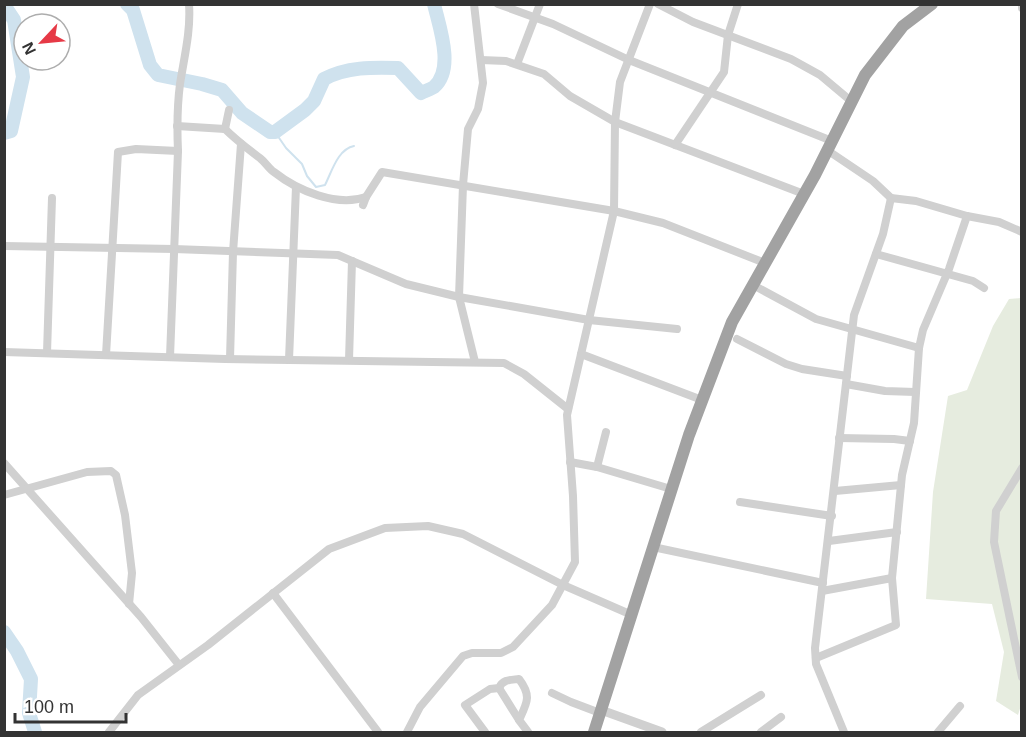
<svg xmlns="http://www.w3.org/2000/svg" width="1026" height="737" font-family="Helvetica,sans-serif">
<rect width="100%" height="100%" fill="#fff"/>
<path fill="#e6ecdf" d="M 1021,298 L 1022,702 L 1018,715 L 996,701 L 1004,652 L 992,604 L 926,599 L 933,492 L 948,396 L 967,390 L 993,326 L 1009,299 Z"/>
<g fill="none" stroke-linecap="round" stroke-linejoin="round">
<path stroke="#cfe2ee" stroke-width="2" d="M 275,132 L 286,148 L 302,164 L 307,176 L 316,187 L 325,185 C 332,171 338,149 354,146"/>
<g stroke="#cfe2ee" stroke-width="14">
<path d="M 127,4 L 133,10 L 150,65 L 158,75 L 202,84 L 222,90 L 242,113 L 270,132 L 275,132 L 305,110 L 314,101 L 324,79 C 346,67 373,67 398,68 L 421,93 C 425,91 431,89 434,87 C 455,69 439,26 434,4"/>
<path d="M 4,5 L 14,20 L 23,77 L 11,131 L 4,133"/>
<path d="M 4,632 L 17,651 L 31,679 L 29,713 L 35,732"/>
</g>
<g stroke="#d0d0d0" stroke-width="8">
<path d="M 474,4 L 483,83 L 478,109 L 468,129 L 463,185 L 459,297 L 475,362"/>
<path d="M 498,4 L 553,24 L 629,60 L 832,141"/>
<path d="M 658,4 L 693,22 L 791,59 L 820,75 L 851,101"/>
<path d="M 1022,7 L 1022,8"/>
<path d="M 481,60 L 506,61 L 544,74 L 570,96 L 615,122 L 804,194"/>
<path d="M 517,64 L 540,4"/>
<path d="M 177,126 L 225,129 C 236,140 248,149 261,159 C 266,163 269,169 274,172 C 298,191 337,207 366,197"/>
<path d="M 225,129 L 229,110"/>
<path d="M 675,145 L 724,72 L 728,35 L 738,4"/>
<path d="M 827,150 L 873,181 L 891,198 L 916,201 L 967,216 L 999,222 L 1022,232"/>
<path d="M 363,205 L 366,197 L 382,172 L 614,211 L 663,223 L 765,263"/>
<path d="M 4,246 L 174,249 L 338,255 L 406,284 L 459,297 L 589,320 L 677,329"/>
<path d="M 876,254 L 973,281 L 984,288"/>
<path d="M 753,285 L 816,319 L 919,348"/>
<path d="M 737,339 L 786,364 L 802,369 L 847,376"/>
<path d="M 4,352 L 225,359 L 504,363 L 524,374 L 568,409"/>
<path d="M 47,353 L 52,198"/>
<path d="M 581,354 L 702,400"/>
<path d="M 106,355 L 118,152 L 136,149 L 178,151"/>
<path d="M 170,357 L 178,151 C 177,129 177,107 180,84 C 184,58 191,31 189,4"/>
<path d="M 230,359 L 233,252 L 241,144"/>
<path d="M 289,360 L 296,187"/>
<path d="M 349,360 L 352,261"/>
<path d="M 846,384 L 885,391 L 915,392"/>
<path d="M 839,438 L 894,439 L 910,441"/>
<path d="M 570,462 L 597,467 L 671,489"/>
<path d="M 4,463 L 141,617 L 179,665"/>
<path d="M 597,467 L 606,432"/>
<path d="M 1022,468 L 996,511 L 994,542 L 1022,677"/>
<path d="M 835,491 L 901,485"/>
<path d="M 4,495 L 87,472 L 111,471 L 116,475 L 125,515 L 132,573 L 129,604"/>
<path d="M 740,502 L 832,516"/>
<path d="M 829,541 L 897,532"/>
<path d="M 653,547 L 823,583"/>
<path d="M 822,591 L 892,578"/>
<path d="M 273,593 L 378,732"/>
<path d="M 816,658 L 896,625 L 892,578 L 902,475 L 914,423 L 919,348 L 923,330 L 949,269 L 967,216"/>
<path d="M 499,688 L 519,720"/>
<path d="M 552,693 L 571,702 L 600,713"/>
<path d="M 109,732 L 138,695 L 208,645 L 329,549 L 385,528 L 428,526 L 463,534 L 563,585 L 632,615"/>
<path d="M 407,732 L 420,707 L 463,656 L 472,653 L 501,653 L 513,647 L 552,605 L 575,562 L 573,496 L 567,415 L 614,211 L 615,122 L 620,82 L 650,4"/>
<path d="M 485,732 L 465,705 L 490,689 L 499,688 C 503,679 511,680 519,679 C 532,696 527,703 519,720 L 528,732"/>
<path d="M 701,732 L 761,695"/>
<path d="M 761,732 L 781,717"/>
<path d="M 844,732 L 816,664 L 815,648 L 854,315 L 883,234 L 891,198"/>
<path d="M 938,732 L 960,706"/>
</g>
<path stroke="#d0d0d0" stroke-width="9" d="M 601,710 L 662,732"/>
<path stroke="#a2a2a2" stroke-width="12" d="M 594,732 L 689,435 L 732,322 L 815,175 L 865,75 L 903,26 L 932,4"/>
</g>
<rect width="1026" height="737" fill="none" stroke="#333333" stroke-width="12"/>
<g transform="translate(42 42) rotate(244)"><circle r="28" fill="#ffffff" stroke="#adadad" stroke-width="1.5"/>
<path d="M0-4.5L10 22L0 15L-10 22Z" fill="#e63946"/>
<text y="-9" font-size="16" font-weight="bold" text-anchor="middle" fill="#333333">N</text>
</g>
<path d="M15 713v9h111v-9" fill="none" stroke="#333333" stroke-width="3"/>
<text x="24" y="713" font-size="18" fill="#333333" stroke="#ffffff" stroke-width="4.5" paint-order="stroke">100 m</text>
</svg>
